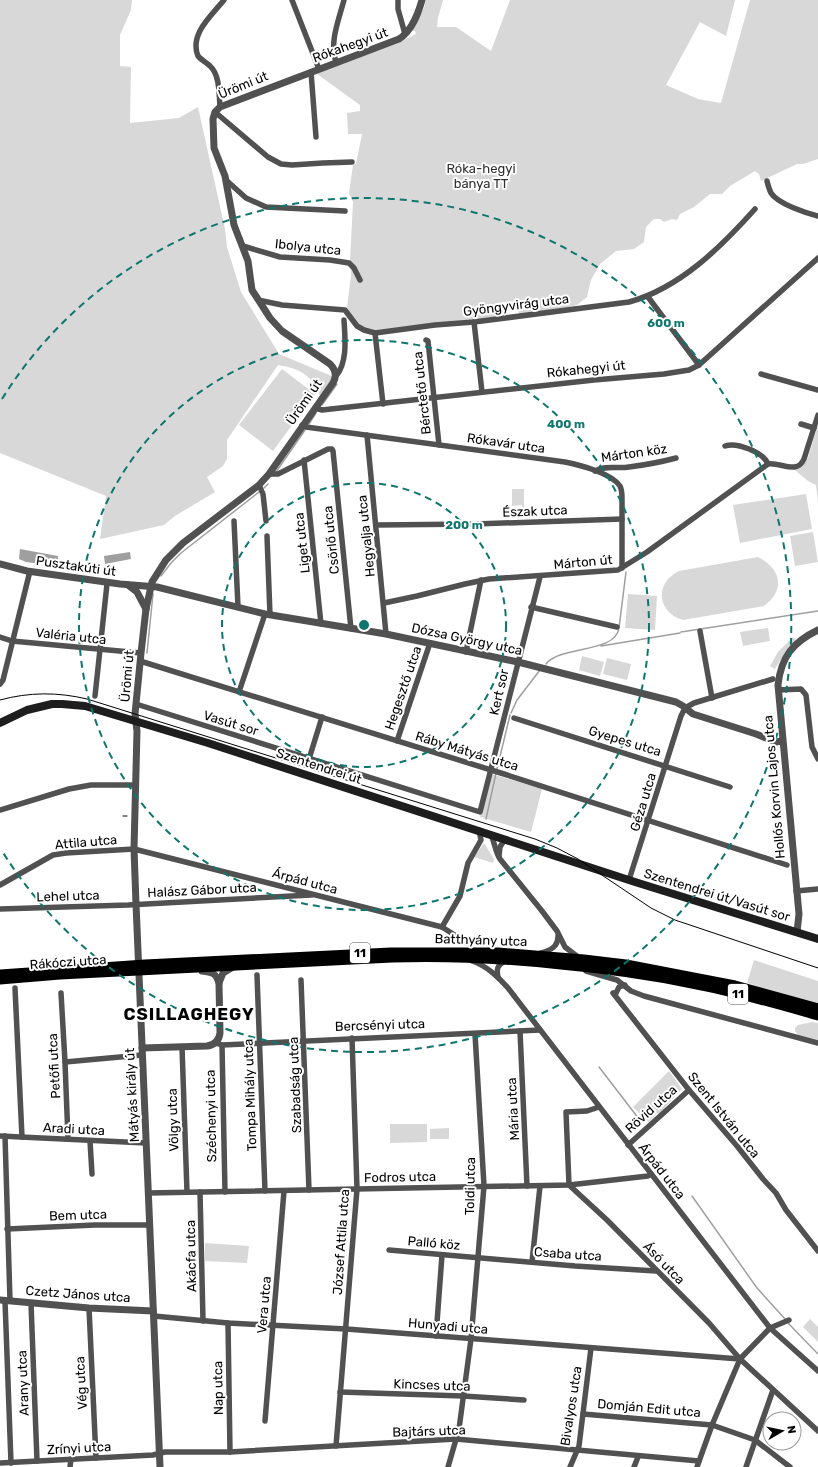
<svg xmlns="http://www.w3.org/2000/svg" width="818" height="1467" font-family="Rubik,sans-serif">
<rect width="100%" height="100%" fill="#fff"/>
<g fill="#d8d8d8">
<path d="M 0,0 L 132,0 L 131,10 L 120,35 L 120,66 L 131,67 L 130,123 L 179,118 L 198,107 L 225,229 L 227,247 L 241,292 L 279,354 L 334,377 L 320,396 C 312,375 301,369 278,365 L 227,440 L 227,459 L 223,466 L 207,477 L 215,492 L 175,516 L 164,525 L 100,539 L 106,496 L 0,453 Z"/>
<path d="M 426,0 L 443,0 L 438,18 L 437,27 L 456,27 L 491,51 L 510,0 L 735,0 L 726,36 L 700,22 L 666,85 L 698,99 L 721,103 L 750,0 L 818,0 L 818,159 L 803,164 L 797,164 L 761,181 L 759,174 L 755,171 L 730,186 L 722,194 L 710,194 L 694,207 L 680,214 L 677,220 L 672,219 L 664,222 L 660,219 L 654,219 L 646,227 L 644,242 L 634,249 L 616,251 L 600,264 L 591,280 L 587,297 L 577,305 L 564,308 L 519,314 L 518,306 L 515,301 L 503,302 L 496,307 L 496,319 L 375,331 C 359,328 355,320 347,307 L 351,275 L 350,261 L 353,202 L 349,193 L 353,165 L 356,164 L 362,134 L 348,134 L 347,113 L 360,111 L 360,105 L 317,74 L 326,69 L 396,44 L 416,34 L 415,31 L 413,31 L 412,29 L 424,8 Z"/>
<path d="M 282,369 L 315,394 L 273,451 L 239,425 Z"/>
<path d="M 818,425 L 818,503 L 816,485 L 808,481 L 795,470 L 802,467 L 808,458 Z"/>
<path d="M 512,489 L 524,489 L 524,517 L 521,517 L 522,505 L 512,506 Z"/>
<path d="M 806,494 L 812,529 L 740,543 L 733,505 Z"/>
<path d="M 813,532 L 818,562 L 795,566 L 790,536 Z"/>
<path d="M 758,557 C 782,569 785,590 764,606 L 683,620 C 656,612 655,582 679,571 Z"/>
<path d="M 628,594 L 657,596 L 655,630 L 625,628 Z"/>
<path d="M 768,628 L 770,641 L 743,646 L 740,632 Z"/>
<path d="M 793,637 L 796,640 L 781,659 L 775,669 L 770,666 L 778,652 Z"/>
<path d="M 582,656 L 604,662 L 600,676 L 579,670 Z"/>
<path d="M 607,658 L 631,664 L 627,680 L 603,674 Z"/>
<path d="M 492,774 L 542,789 L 531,832 L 480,817 Z"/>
<path d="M 484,843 L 494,859 L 493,863 L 474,857 Z"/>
<path d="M 754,960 L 818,981 L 818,1004 L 747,983 Z"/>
<path d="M 812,1022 L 818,1023 L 818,1041 L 799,1036 L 795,1031 L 795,1028 L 798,1025 Z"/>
<path d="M 669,1071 L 682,1089 L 659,1114 L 657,1113 L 649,1122 L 633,1107 Z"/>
<path d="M 390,1124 L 427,1124 L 427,1142 L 390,1143 Z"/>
<path d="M 449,1128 L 449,1139 L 430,1139 L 430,1129 Z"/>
<path d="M 205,1243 L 249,1246 L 247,1263 L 205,1261 Z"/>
<path d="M 810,1319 L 818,1327 L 818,1342 L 803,1327 Z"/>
</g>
<g fill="#9f9f9f">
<path d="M 20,549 L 58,556 L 57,566 L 26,562 L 19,559 Z"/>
<path d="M 130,552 L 131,559 L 105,564 L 104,556 Z"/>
</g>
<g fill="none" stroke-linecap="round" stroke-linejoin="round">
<g stroke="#9f9f9f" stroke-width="1.5">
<path d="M 322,405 L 337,384"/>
<path d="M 309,424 L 316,413"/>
<path d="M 276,472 L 305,430"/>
<path d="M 264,488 L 268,484"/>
<path d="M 161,576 L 171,563 L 181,553 L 259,492"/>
<path d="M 681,632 L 818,611"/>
<path d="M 601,646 L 680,633"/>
<path d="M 147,653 L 153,594"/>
<path d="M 546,664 C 561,645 615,654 619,628 L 626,572"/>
<path d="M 511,713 L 517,700 L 540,670"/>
<path d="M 497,769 L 510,715"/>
<path d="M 486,819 L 496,773"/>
<path d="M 599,1067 L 639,1119"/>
<path d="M 692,1196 L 757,1288 L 786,1320"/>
<path d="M 788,1323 L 818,1354"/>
</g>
<g stroke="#515151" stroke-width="5.5">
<path d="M 292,0 L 319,69"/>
<path d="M 398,0 L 398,9 L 405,34"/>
<path d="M 336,62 C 329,43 339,19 344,0"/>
<path d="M 311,72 L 316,137"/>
<path d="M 220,107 C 219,94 220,75 210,66 C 206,62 201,60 198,56 C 189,34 212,15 224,0"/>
<path d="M 215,112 L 268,157 L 281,164 L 292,165 L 323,163 L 352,162"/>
<path d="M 226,180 L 246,198 L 266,207 L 345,211"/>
<path d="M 767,181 C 768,185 769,189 771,193 C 778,204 806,213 818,216"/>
<path d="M 243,246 L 280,257 L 330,260 L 349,263 L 354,268 L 360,280"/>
<path d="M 648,297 L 699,365"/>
<path d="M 258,300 L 282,305 L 345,310 L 357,326 L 364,330 L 375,333 L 435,325 L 474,322 L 629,302 C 680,288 721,247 755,209"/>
<path d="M 474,322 L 482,392"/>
<path d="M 375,333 L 383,404"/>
<path d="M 426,340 L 428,341 L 439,445"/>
<path d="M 761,374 L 818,390"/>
<path d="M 336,376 C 348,362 345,337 344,320"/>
<path d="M 315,408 L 322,410 L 594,380 L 664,374 L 689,370 L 699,365 L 818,258"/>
<path d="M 801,424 L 814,428"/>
<path d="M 302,425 L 306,427 L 565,462 C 580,465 611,473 620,486 C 622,490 622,494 622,498 L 622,568"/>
<path d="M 367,435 L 386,634"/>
<path d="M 725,446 C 737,442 763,452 768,464"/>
<path d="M 304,460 L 321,624"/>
<path d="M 595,471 C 605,465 618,469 629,467 C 645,465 661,462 676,458"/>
<path d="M 269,474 L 278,474 L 328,449 L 332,449 L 333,451 L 351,629"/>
<path d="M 259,485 L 263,494 L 266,521"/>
<path d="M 234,521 L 238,607"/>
<path d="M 377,525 L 475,524 L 622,519"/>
<path d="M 267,536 L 270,615"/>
<path d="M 384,603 L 417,596 L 465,584 L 489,579 L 618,570 L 647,552 L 768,464 C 781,462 797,475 804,459 L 818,415"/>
<path d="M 531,607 L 617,627"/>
<path d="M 700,631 L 712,698"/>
<path d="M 0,637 L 12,641 L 141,653"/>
<path d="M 466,652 L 481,580"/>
<path d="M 140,661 L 504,774 L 787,865"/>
<path d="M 0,684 L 3,680 L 30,571"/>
<path d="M 778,690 L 801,689 L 806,695 L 812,747 L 818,759"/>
<path d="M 239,692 L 265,614"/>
<path d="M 95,696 L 107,584"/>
<path d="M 136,704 L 480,812 L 540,577"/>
<path d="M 514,718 L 730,787"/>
<path d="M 397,741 L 430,643"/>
<path d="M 309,759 L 322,717"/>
<path d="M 0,810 L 69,789 L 91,785 L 135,785"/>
<path d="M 491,835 C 495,843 495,851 500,859 L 542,911 L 557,931 L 565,947 L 578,957"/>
<path d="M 499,856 L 500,847 L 505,839"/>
<path d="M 629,880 L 681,716 L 685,708 L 694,703 L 773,679"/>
<path d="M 0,885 L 53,855 L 66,853 L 134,849 L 442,927 L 467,943"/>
<path d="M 796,891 L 818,889"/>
<path d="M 0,909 L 128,905 L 311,895"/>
<path d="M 442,927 L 460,896 L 468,863 L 481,840 L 479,830"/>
<path d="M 541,953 C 551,950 558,947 558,936"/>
<path d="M 472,961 C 487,966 497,976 508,988 L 770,1328 L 818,1371"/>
<path d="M 586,971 L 617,980 L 631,991 L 644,996 L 818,1043"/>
<path d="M 257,975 L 265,1191"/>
<path d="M 498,977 C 496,968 498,965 505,961"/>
<path d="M 301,980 L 309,1190"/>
<path d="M 15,988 L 22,1137"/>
<path d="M 61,993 L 65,1062 L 68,1139"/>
<path d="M 613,993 L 689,1090 L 737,1146 L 763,1179 L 776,1193 L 786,1210 L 818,1251"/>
<path d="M 615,995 L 619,987 L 625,985"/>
<path d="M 520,1031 L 527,1186"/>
<path d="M 219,1044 L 222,1045 L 225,1192"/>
<path d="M 222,1045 L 540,1030"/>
<path d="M 182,1047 L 187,1192"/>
<path d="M 65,1062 L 142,1055"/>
<path d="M 599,1107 L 587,1111 L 566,1112 L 569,1185 L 607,1220 L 709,1323 L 740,1359 L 818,1431"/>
<path d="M 0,1136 L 146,1143"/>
<path d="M 5,1136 L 10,1301"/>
<path d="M 90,1141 L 92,1174"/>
<path d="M 628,1145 L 689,1090"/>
<path d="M 200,1192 L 203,1321"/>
<path d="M 148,1193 L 569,1185 L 648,1176 L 651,1174"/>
<path d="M 7,1229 L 95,1225 L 150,1225"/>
<path d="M 389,1250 L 575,1266 L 656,1271"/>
<path d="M 532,1262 L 540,1186"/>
<path d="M 5,1301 L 11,1463"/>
<path d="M 31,1303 L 37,1461"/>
<path d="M 89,1308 L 96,1458"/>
<path d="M 154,1316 L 228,1323 L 346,1329 L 740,1359"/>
<path d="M 228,1323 L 230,1452"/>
<path d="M 436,1336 L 442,1255"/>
<path d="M 340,1392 L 463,1396 L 524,1400"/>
<path d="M 583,1414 L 712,1425 L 755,1440 L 790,1467"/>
<path d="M 265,1421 L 284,1191"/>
<path d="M 336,1446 L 357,1189 L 352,1038"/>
<path d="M 0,1463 L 153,1455 L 165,1452 L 230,1452 L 456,1439 L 699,1461"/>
<path d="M 70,1467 L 71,1459"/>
<path d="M 448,1467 L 459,1429 L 471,1339 L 484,1186 L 475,1034"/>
<path d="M 570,1467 L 579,1446 L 591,1348"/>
<path d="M 634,1467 L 638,1457"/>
<path d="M 697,1467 L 712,1425 L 740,1359 L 770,1328 L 789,1320"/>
<path d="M 746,1467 L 773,1390"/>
</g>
<g stroke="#515151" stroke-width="7">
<path d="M 0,564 L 27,571 L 120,584 L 157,587 L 265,614 L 386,634 L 518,662 L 676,702 L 683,706 L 693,714 L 756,734 L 776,742 L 782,741"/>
<path d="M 128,585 L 137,592 L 146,609"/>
<path d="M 797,932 L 799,914 L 778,685 C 781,657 793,642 818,630"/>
<path d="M 202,971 C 212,972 216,973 219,983"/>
<path d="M 142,1048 L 207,1046 C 215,1045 219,1041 220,1033 L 219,983 L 223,973 L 233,967"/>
<path d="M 0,1300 L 89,1308 L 153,1311"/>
<path d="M 160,1467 L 136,904 L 134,849 L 137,731 L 135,714 L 141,653 L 146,609 L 152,582 L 166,560 L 183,543 L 259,485 L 269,474 L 333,383 C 337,376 336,370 330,364 L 282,331 L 270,318 L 252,290 L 248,261 L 234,225 L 225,176 L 214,148 L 213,119 L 215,112 L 220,107 L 399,39 C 412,31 418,14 422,0"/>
</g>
<path stroke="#1e1e1e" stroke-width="8" d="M 0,723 L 27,710 L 52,704 L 62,704 L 85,706 L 208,743 L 635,882 L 818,939"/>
<g stroke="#000" stroke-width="9">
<path d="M 0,974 L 145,964 L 391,952 L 498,952 L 584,959 L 626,964 L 735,985 L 818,1008"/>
<path d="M 0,980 L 60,975 L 392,958 C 448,956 504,959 561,965 C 605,969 649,975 692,984 C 735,992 776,1004 818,1016"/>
</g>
<g stroke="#000" stroke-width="1">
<path d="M 0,700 C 29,692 58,692 87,699 L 535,839 L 557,848 L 578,859 L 651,908 L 675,920 L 818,968"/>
<path d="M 123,816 L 127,816"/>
</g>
</g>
<g fill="none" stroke="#0f766e" stroke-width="2" stroke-dasharray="7 5">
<circle cx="364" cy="625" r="142"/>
<circle cx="364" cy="625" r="285"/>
<path d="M2 399A427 427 0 1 1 2 851"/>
</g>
<g text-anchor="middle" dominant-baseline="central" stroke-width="4" stroke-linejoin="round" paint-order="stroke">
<g fill="#fff" stroke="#4c4c4c" stroke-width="1">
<rect x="350" y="943" width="20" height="20" rx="3"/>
<rect x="728" y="984" width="20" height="20" rx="3"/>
</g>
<g font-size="12" font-weight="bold" fill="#000">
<text x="360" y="953">11</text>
<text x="738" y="994">11</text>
</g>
<g font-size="13" fill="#000" stroke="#fff">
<text transform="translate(350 45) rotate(-20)">Rókahegyi út</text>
<text transform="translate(243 85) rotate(-22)">Ürömi út</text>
<text transform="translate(308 247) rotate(6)">Ibolya utca</text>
<text transform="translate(516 305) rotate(-7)">Gyöngyvirág utca</text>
<text transform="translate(586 369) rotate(-6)">Rókahegyi út</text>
<text transform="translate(422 393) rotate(-96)">Bérctető utca</text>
<text transform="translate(304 402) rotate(-55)">Ürömi út</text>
<text transform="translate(506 443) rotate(8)">Rókavár utca</text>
<text transform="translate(634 453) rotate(-8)">Márton köz</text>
<text transform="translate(535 511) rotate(-2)">Észak utca</text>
<text transform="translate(366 536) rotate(-96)">Hegyalja utca</text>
<text transform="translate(331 540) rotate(-96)">Csörlő utca</text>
<text transform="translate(302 543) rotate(-96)">Liget utca</text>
<text transform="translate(583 562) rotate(-5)">Márton út</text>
<text transform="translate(76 566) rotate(8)">Pusztakúti út</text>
<text transform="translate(71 636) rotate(6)">Valéria utca</text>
<text transform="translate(467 639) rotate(12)">Dózsa György utca</text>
<text transform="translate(127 676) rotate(-85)">Ürömi út</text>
<text transform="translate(403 688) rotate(-71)">Hegesztő utca</text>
<text transform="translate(499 692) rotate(-77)">Kert sor</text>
<text transform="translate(231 723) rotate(17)">Vasút sor</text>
<text transform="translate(625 741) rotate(17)">Gyepes utca</text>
<text transform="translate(467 751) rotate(17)">Ráby Mátyás utca</text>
<text transform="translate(319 766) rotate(18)">Szentendrei út</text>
<text transform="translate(774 787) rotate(-95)">Hollós Korvin Lajos utca</text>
<text transform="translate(643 802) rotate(-73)">Géza utca</text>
<text transform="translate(86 842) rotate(-5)">Attila utca</text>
<text transform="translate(305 881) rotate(15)">Árpád utca</text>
<text transform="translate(202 890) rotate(-3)">Halász Gábor utca</text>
<text transform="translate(717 895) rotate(17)">Szentendrei út/Vasút sor</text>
<text transform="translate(68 896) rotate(-2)">Lehel utca</text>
<text transform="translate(481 940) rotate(2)">Batthyány utca</text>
<text transform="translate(68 962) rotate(-4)">Rákóczi utca</text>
<text transform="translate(380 1025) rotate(-2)">Bercsényi utca</text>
<text transform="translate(54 1066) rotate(-93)">Petőfi utca</text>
<text transform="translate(295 1085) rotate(-92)">Szabadság utca</text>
<text transform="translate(132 1095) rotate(-93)">Mátyás király út</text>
<text transform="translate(250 1095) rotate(-92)">Tompa Mihály utca</text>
<text transform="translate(513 1109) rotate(-93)">Mária utca</text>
<text transform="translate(651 1109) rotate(-42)">Rövid utca</text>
<text transform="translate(724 1115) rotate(51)">Szent István utca</text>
<text transform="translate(211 1116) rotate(-91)">Széchenyi utca</text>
<text transform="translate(173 1120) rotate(-92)">Völgy utca</text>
<text transform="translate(74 1129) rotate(3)">Aradi utca</text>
<text transform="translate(662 1171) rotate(52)">Árpád utca</text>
<text transform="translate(400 1177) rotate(-1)">Fodros utca</text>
<text transform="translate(470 1186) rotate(-89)">Toldi utca</text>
<text transform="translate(78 1215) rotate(-2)">Bem utca</text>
<text transform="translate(341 1242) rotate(-86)">József Attila utca</text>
<text transform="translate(434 1243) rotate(5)">Palló köz</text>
<text transform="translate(568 1254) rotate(4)">Csaba utca</text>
<text transform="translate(191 1256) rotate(-91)">Akácfa utca</text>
<text transform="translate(664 1263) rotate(46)">Ásó utca</text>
<text transform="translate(78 1294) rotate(4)">Czetz János utca</text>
<text transform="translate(264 1305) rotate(-85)">Vera utca</text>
<text transform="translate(448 1326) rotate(5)">Hunyadi utca</text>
<text transform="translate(23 1383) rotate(-92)">Arany utca</text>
<text transform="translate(81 1383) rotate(-93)">Vég utca</text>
<text transform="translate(432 1385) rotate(2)">Kincses utca</text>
<text transform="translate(218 1388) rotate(-91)">Nap utca</text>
<text transform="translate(571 1406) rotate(-81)">Bivalyos utca</text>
<text transform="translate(649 1408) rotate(5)">Domján Edit utca</text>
<text transform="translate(429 1431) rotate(-2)">Bajtárs utca</text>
<text transform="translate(79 1448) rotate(-3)">Zrínyi utca</text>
</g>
<g font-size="13" fill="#2f2f2f" stroke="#fff">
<text x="481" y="168">Róka-hegyi<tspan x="481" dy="15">bánya TT</tspan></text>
</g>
<g font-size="17" font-weight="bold" letter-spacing="1" fill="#000" stroke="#fff">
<text x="189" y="1014">CSILLAGHEGY</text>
</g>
</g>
<circle cx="364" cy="625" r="6" fill="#0f766e" stroke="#fff" stroke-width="2"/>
<g font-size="12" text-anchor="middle" font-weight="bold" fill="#0f766e" stroke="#fff" stroke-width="4" stroke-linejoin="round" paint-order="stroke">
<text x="666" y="327">600 m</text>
<text x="566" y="428">400 m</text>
<text x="464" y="529">200 m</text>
</g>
<g transform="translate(782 1431) rotate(81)"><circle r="19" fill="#ffffff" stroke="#999999"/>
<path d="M0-3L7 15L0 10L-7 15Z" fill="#000000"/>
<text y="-6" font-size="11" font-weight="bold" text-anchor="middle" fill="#000000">N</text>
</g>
</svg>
